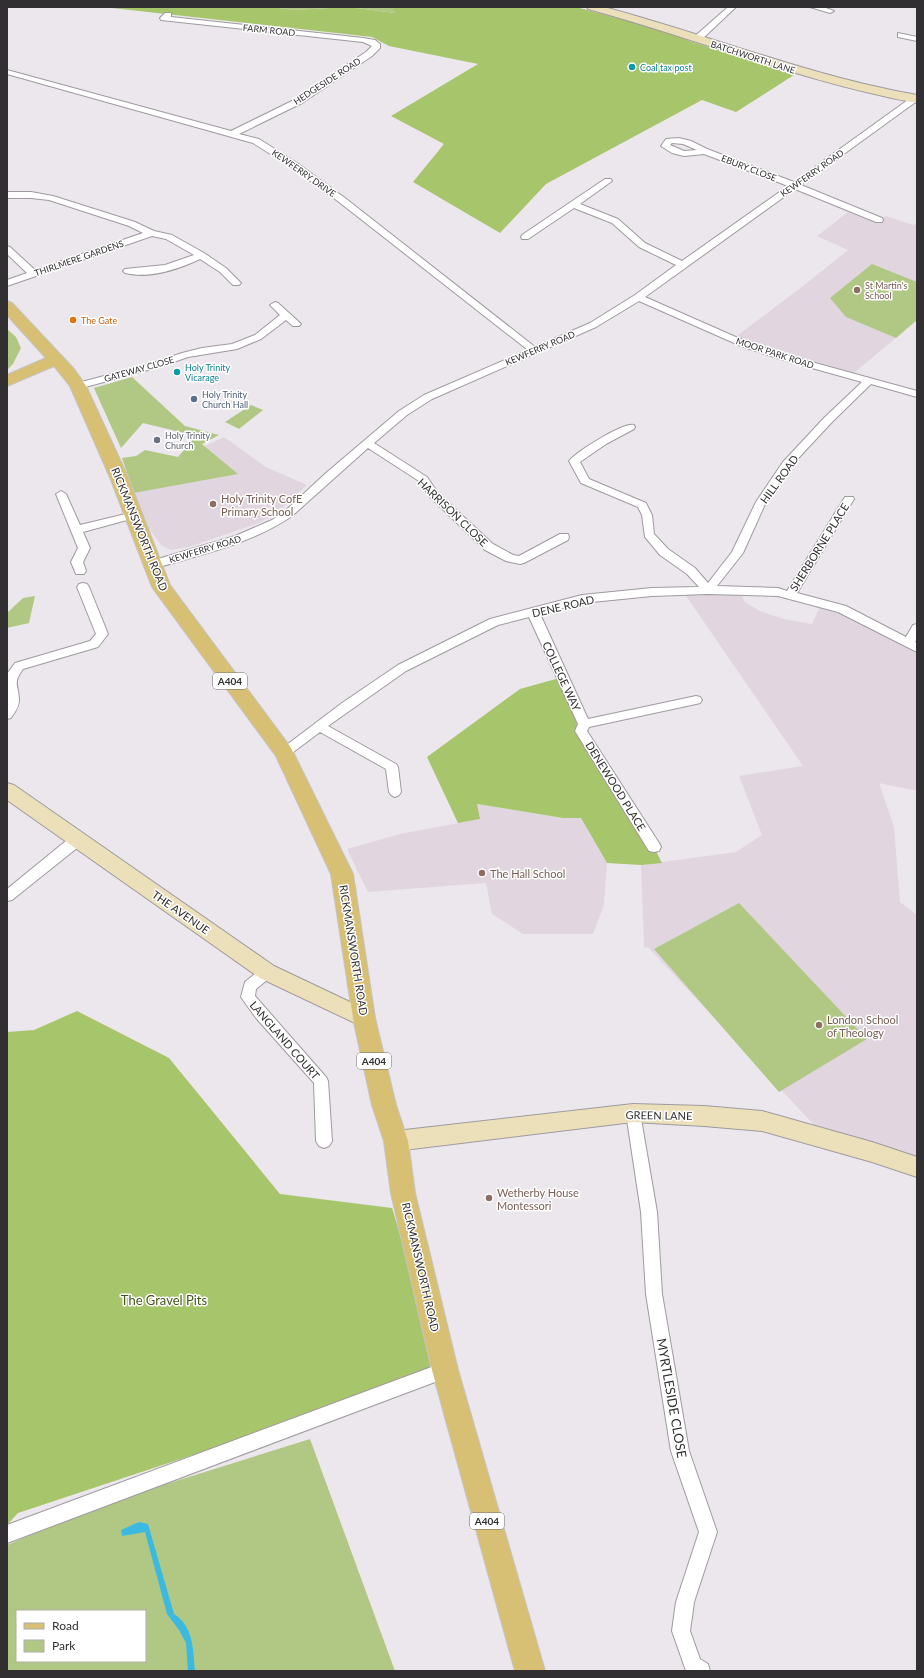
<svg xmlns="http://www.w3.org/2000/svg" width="924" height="1678" font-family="Lato,sans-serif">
<rect width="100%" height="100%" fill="#ece7ec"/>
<g fill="#e1d6e0">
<path d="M 848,212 L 876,223 L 886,216 L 913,225 L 917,223 L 917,320 L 854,373 L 734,338 L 803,286 L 848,250 L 817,236 Z"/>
<path d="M 224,437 L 266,467 L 307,485 L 276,514 L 259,523 L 189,547 L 171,550 L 161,545 L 148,527 L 134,493 L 237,474 L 205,446 Z"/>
<path d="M 739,590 L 745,602 L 760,611 L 784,619 L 812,624 L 822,602 L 884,633 L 917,654 L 917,791 L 879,783 L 894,827 L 900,902 L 917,915 L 917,1156 L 814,1125 L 648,947 L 644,948 L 641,865 L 736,852 L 762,835 L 739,776 L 803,766 L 684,593 Z"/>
<path d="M 477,804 L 563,818 L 581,818 L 607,863 L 604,905 L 593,934 L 523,934 L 492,914 L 486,883 L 368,892 L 347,849 L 400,834 L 480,819 Z"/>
</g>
<g fill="#b1c884" fill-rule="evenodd">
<path d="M 270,7 L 393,7 L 396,13 L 348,7 L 294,10 Z"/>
<path d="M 872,264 L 917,282 L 917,320 L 896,338 L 846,317 L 830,298 Z"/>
<path d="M 7,329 L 16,337 L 21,348 L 13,364 L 7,370 Z"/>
<path d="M 132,377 L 185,426 L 219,435 L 202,444 L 238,474 L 134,493 L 122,458 L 136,456 L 145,450 L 178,457 L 196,436 L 143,423 L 121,448 L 94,388 Z"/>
<path d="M 251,405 L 263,410 L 239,429 L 225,422 Z"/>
<path d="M 35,596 L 29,623 L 7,628 L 7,613 L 23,598 Z"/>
<path d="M 739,903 L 867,1039 L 779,1092 L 654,949 Z"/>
<path d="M 310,1439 L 395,1671 L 7,1671 L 7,1545 L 102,1504 ZM 17,1611 L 145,1611 L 145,1661 L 17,1661 Z"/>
</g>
<g fill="#a7c56b">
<path d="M 103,7 L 270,7 L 294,10 L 348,7 L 395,13 L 393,7 L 576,7 L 662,30 L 690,41 L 794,75 L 736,112 L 702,100 L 546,184 L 500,233 L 413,182 L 444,144 L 391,116 L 478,64 L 389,46 L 372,37 Z"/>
<path d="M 563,677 L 581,731 L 654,847 L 662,863 L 641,865 L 607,863 L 581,818 L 563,818 L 477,804 L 480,819 L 458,823 L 427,757 L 520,689 Z"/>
<path d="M 77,1011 L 169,1058 L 280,1194 L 392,1208 L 436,1352 L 427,1373 L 277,1427 L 18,1513 L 7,1525 L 7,1032 L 34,1030 Z"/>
</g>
<path fill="#3bb9e1" d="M 139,1522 L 148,1524 L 174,1614 C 194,1627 193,1650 195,1671 L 188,1671 L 186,1643 L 179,1630 L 167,1614 L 145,1532 L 122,1536 L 121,1530 Z"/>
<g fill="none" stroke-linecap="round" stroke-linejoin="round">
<defs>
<g id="street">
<path d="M 728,7 L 736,7 L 700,41 L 694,41 L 694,37 Z"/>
<path d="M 810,7 L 823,7 L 834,11 L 830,13 Z"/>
<path d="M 165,13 L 171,13 L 171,17 L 363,38 L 375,40 L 380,44 L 380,48 L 372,56 L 302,103 L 239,134 L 259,139 L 297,163 L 345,198 L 535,347 L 590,323 L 635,295 L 676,265 L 639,247 L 612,223 L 574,208 L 528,239 L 522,239 L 521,237 L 522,235 L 605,179 L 611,179 L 612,181 L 580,204 L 618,219 L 645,243 L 682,261 L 788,186 L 704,154 L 684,156 L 672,153 L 661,146 L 666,139 L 679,138 L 691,141 L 707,149 L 794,182 L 912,97 L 917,97 L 917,101 L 801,185 L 882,218 L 883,220 L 882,222 L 876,222 L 795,189 L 645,297 L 747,342 L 786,355 L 917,391 L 917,397 L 871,384 L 832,422 L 791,466 L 766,502 L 743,553 L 717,586 L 778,588 L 787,591 L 845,497 L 853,497 L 854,499 L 797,593 L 846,606 L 906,637 L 913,625 L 917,624 L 917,639 L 915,642 L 917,643 L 917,652 L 838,612 L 778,596 L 708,594 L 652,596 L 582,603 L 540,614 L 588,719 L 696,696 L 700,697 L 702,700 L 700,703 L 696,704 L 589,727 L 587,731 L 659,843 L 661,847 L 659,851 L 654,852 L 649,851 L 575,731 L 578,724 L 529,617 L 498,625 L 406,671 L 328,726 L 396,764 L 398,767 L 401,792 L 399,795 L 395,797 L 391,795 L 389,792 L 386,769 L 320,732 L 288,756 L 284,758 L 280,756 L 278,753 L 280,750 L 342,703 L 398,665 L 490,619 L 582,595 L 652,588 L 699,587 L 687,574 L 660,555 L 645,537 L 642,515 L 638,507 L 581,483 L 569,461 C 576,452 623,422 634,425 L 635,427 L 634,429 L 606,444 L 580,462 L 589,479 L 646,503 L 652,515 L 654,534 L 668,549 L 695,568 L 708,583 L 732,552 L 756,502 L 783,462 L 824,418 L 862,382 L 780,359 L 741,346 L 639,301 L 596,327 L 432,399 L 407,415 L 374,443 L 427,477 L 438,493 L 493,544 L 513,555 L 519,556 L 560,534 L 568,534 L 569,537 L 568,540 L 524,563 L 520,564 L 506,561 L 485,550 L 430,497 L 419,481 L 368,448 L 292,516 C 251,544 202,554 156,568 L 148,568 L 146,565 L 148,562 L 235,536 L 272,520 L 284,512 L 326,473 L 399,411 L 424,395 L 528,350 L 339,202 L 291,167 L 253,143 L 7,74 L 7,70 L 231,131 L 296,99 L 366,52 L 372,46 L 363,42 L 161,20 L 160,18 ZM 672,143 L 683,144 L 697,150 L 684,151 L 670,145 Z"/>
<path d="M 898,33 L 917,37 L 917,41 L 898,37 Z"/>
<path d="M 7,192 L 31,192 L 53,196 L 135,222 L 154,231 L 172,235 L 204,253 L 226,268 L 241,283 L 239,285 L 233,285 L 220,272 L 200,259 C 179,269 149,279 125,273 L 123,271 L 125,269 L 165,265 L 194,255 L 166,239 L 152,236 L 7,286 L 7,280 L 27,273 L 7,254 L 7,246 L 10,247 L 35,270 L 143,233 L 129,226 L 49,200 L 31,198 L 7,198 Z"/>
<path d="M 275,302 L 278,303 L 299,322 L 301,324 L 299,326 L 293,326 L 286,320 L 261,339 L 237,349 L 188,357 L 159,367 L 78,389 L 73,386 L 74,384 L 153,363 L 182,353 L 202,348 L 232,344 L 255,335 L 280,315 L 270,305 Z"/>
<path d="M 61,491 L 66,494 L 80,525 L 134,512 L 138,513 L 139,515 L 138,517 L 83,532 L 90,548 L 83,562 L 86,571 L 84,574 L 76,574 L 71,562 L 78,548 L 56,494 Z"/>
<path d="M 83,583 L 87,584 L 89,587 L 108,634 L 98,647 L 23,669 C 12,684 19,685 19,700 C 19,707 15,712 11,718 L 7,719 L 7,674 L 15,663 L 90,641 L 96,634 L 77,587 L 79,584 Z"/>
<path d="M 77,835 L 82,836 L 84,840 L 82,844 L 12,900 L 7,901 L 7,889 L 72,836 Z"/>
<path d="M 267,966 L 272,968 L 274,972 L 272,976 L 256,989 L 255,996 L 326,1077 L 328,1081 L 332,1141 L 329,1146 L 324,1148 L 319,1146 L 316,1141 L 314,1083 L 256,1018 L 241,997 L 245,982 L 262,968 Z"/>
<path d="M 633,1107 L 638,1108 L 640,1113 L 657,1212 L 662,1294 L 689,1451 L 717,1532 L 694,1602 L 690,1631 L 700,1659 L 708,1664 L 710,1671 L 686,1671 L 672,1631 L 676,1602 L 699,1532 L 671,1451 L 646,1294 L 641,1212 L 626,1113 L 628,1108 Z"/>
<path d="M 445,1362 L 451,1364 L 453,1370 L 451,1376 L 7,1543 L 7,1525 Z"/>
</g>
<g id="secondary">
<path d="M 587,7 L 604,7 C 709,35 809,76 917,95 L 917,103 C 804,82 698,39 588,9 Z"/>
<path d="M 7,783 L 14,785 L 274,966 L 371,1012 L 374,1018 L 371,1024 L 364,1027 L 357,1024 L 260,978 L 7,800 Z"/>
<path d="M 633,1104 L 704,1106 L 762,1111 L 872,1142 L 917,1157 L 917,1177 L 872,1162 L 762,1131 L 704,1126 L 633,1122 L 396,1151 L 388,1148 L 385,1141 L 388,1134 L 396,1131 Z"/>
</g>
<path id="primary" d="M 7,301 L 12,303 L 74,369 L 86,386 L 127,475 L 170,585 L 291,748 L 353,874 L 375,1018 L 396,1105 L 408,1141 L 415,1193 L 458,1370 L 545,1671 L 515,1671 L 432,1370 L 391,1193 L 384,1141 L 372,1105 L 353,1018 L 331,874 L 276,756 L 152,587 L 109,475 L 70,386 L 54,366 L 7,386 L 7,375 L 46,358 L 7,315 Z"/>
</defs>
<use href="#street" stroke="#9f9a9f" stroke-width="2"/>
<use href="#secondary" stroke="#9f9a9f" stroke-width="2"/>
<use href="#primary" stroke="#c5c5c5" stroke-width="2"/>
<use href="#street" fill="#fff" fill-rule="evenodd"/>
<use href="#secondary" fill="#ebe0b9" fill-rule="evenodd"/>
<use href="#primary" fill="#d7c073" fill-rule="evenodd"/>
</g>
<g fill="#0f9aa8" stroke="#fff" stroke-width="1.5">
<circle cx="632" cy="67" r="4"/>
<circle cx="177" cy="372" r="4"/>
</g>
<g fill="#8d6e63" stroke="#fff" stroke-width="1.5">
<circle cx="857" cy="290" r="4"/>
<circle cx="213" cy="504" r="4"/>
<circle cx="482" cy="873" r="4"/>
<circle cx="819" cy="1025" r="4"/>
<circle cx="489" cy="1198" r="4"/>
</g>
<circle fill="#e8710a" stroke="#fff" stroke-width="1.5" cx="73" cy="320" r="4"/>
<circle fill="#5c6f8a" stroke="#fff" stroke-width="1.5" cx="194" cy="399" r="4"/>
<circle fill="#6b7280" stroke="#fff" stroke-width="1.5" cx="157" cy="440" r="4"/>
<g text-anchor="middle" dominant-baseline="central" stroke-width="3" stroke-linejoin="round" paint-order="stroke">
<g font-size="9" fill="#312f31" stroke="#fff">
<text transform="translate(269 30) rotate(6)">FARM ROAD</text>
<text transform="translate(753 57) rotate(18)">BATCHWORTH LANE</text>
<text transform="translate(327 81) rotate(-33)">HEDGESIDE ROAD</text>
<text transform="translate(749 168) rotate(21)">EBURY CLOSE</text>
<text transform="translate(304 173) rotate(35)">KEWFERRY DRIVE</text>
<text transform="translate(812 173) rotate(-35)">KEWFERRY ROAD</text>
<text transform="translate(79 258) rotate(-19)">THIRLMERE GARDENS</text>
<text transform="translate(540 348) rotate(-23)">KEWFERRY ROAD</text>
<text transform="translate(775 353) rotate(18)">MOOR PARK ROAD</text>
<text transform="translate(139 369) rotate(-16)">GATEWAY CLOSE</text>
<text transform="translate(205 549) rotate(-17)">KEWFERRY ROAD</text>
</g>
<g font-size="9" fill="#0d838f" stroke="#fff" text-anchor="start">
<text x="640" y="67">Coal tax post</text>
<text x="185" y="367">Holy Trinity<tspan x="185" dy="10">Vicarage</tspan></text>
</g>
<g font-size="9" fill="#785e54" stroke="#fff" text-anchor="start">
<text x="865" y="285">St Martin's<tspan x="865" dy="10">School</tspan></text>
</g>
<g font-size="9" fill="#c56008" stroke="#fff" text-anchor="start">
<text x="81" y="320">The Gate</text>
</g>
<g font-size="9" fill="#4e5e75" stroke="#fff" text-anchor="start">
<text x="202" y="394">Holy Trinity<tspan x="202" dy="10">Church Hall</tspan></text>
</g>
<g font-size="9" fill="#5b616d" stroke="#fff" text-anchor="start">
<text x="165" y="435">Holy Trinity<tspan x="165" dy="10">Church</tspan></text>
</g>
<g fill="#fff" stroke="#6f6d6f" stroke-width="1">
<rect x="213" y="673" width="34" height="16" rx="3"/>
<rect x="357" y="1053" width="34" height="16" rx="3"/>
<rect x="470" y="1513" width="34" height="16" rx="3"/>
</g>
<g font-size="10" font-weight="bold" fill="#312f31">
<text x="230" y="681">A404</text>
<text x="374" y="1061">A404</text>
<text x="487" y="1521">A404</text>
</g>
<g font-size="11" fill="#312f31" stroke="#fff">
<text transform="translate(779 479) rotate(-54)">HILL ROAD</text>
<text transform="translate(453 512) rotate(44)">HARRISON CLOSE</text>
<text transform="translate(140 529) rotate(68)">RICKMANSWORTH ROAD</text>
<text transform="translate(819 547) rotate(-58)">SHERBORNE PLACE</text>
<text transform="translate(563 606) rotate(-13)">DENE ROAD</text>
<text transform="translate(562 676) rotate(65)">COLLEGE WAY</text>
<text transform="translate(616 786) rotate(58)">DENEWOOD PLACE</text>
<text transform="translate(181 912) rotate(35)">THE AVENUE</text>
<text transform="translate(354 950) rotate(81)">RICKMANSWORTH ROAD</text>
<text transform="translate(285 1040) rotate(49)">LANGLAND COURT</text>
<text transform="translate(659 1115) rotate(1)">GREEN LANE</text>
<text transform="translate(421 1267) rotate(77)">RICKMANSWORTH ROAD</text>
</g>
<g font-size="11" fill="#785e54" stroke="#fff" text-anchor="start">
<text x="221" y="498">Holy Trinity CofE<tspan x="221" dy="13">Primary School</tspan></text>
<text x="490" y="873">The Hall School</text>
<text x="827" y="1019">London School<tspan x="827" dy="13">of Theology</tspan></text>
<text x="497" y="1192">Wetherby House<tspan x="497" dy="13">Montessori</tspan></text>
</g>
<g font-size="13" fill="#455718" stroke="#fff">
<text x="164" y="1300">The Gravel Pits</text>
</g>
<g font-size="13" fill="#312f31" stroke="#fff">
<text transform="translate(672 1398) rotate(80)">MYRTLESIDE CLOSE</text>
</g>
</g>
<rect width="924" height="1678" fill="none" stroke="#312f31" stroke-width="16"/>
<rect x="16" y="1610" width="130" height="52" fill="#ffffff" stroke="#adacad"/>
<rect x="24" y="1623" width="20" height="6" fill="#d7c073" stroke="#adacad"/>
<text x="52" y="1630" font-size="12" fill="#312f31">Road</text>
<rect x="24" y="1640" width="20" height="12" fill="#b1c884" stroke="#adacad"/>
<text x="52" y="1650" font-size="12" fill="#312f31">Park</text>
</svg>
